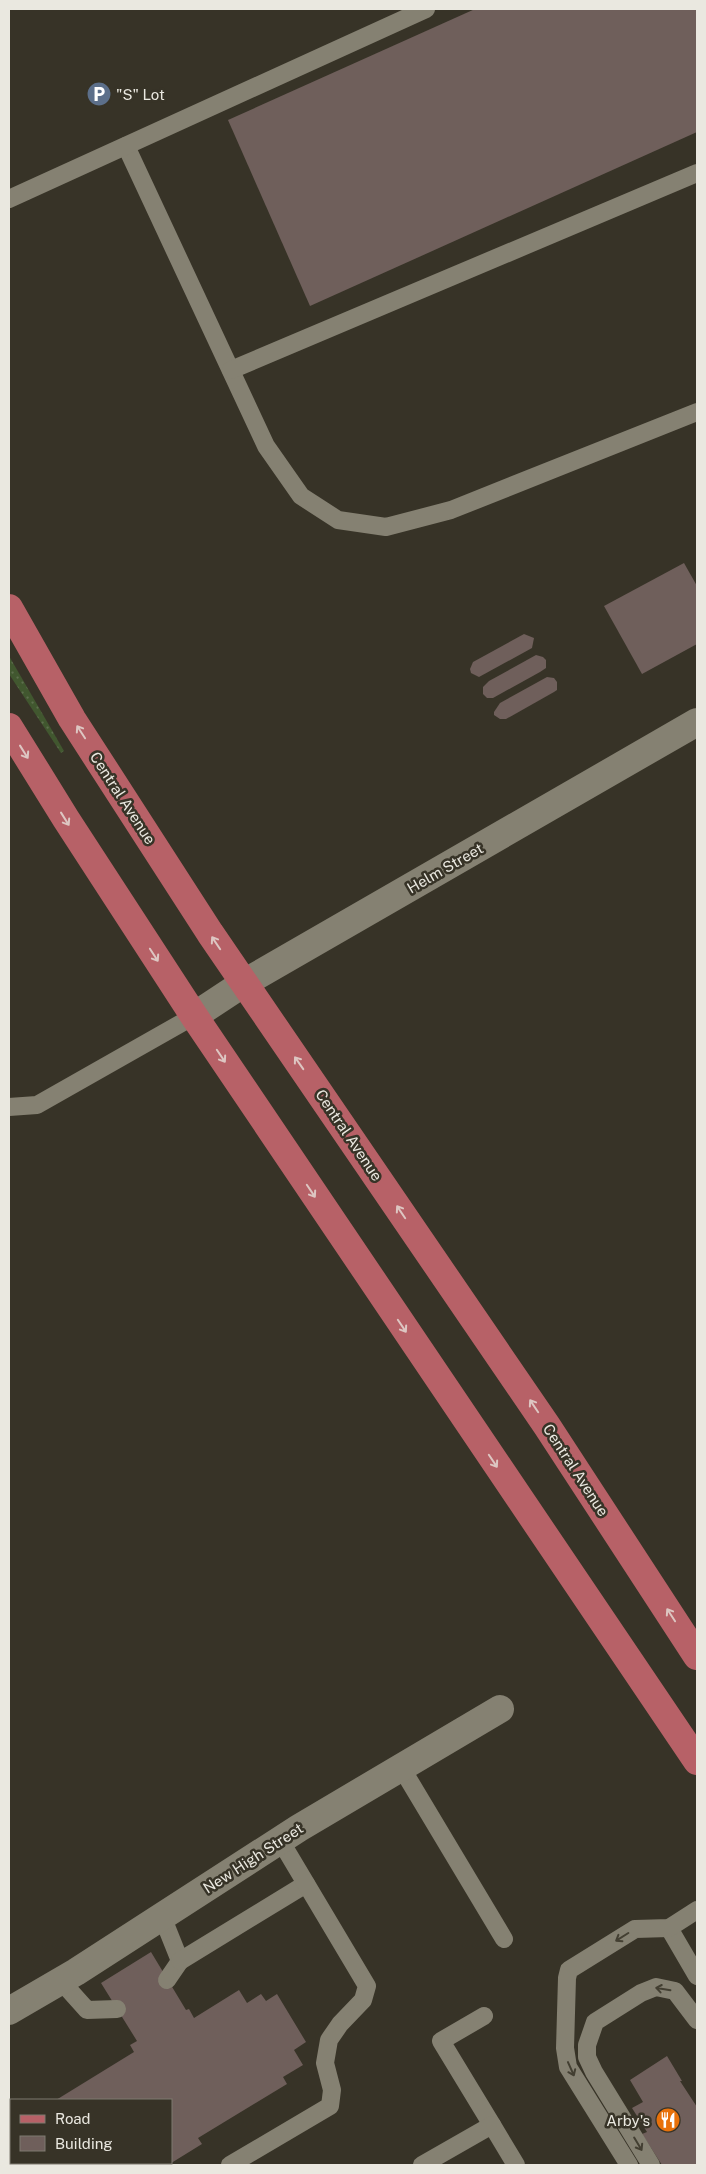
<svg xmlns="http://www.w3.org/2000/svg" width="706" height="2174" font-family="'Public Sans',sans-serif">
<defs>
<pattern id="grass-dots" width="8" height="8" patternUnits="userSpaceOnUse" patternTransform="scale(1.25)"><rect width="8" height="8" fill="#41572f"/><path d="M2 2h.1M6 6h.1" fill="none" stroke="#5d6f4d" stroke-width="1.8" stroke-linecap="round"/></pattern>
</defs>
<rect width="100%" height="100%" fill="#373327"/>
<path fill="url(#grass-dots)" d="M 9,656 L 64,751 L 61,753 L 9,674 Z"/>
<g fill="#6f5f5b">
<path d="M 475,9 L 697,9 L 697,132 L 310,306 L 228,120 Z"/>
<path d="M 684,563 L 697,586 L 697,644 L 642,674 L 604,606 Z"/>
<path d="M 524,634 L 534,638 L 532,648 L 479,677 L 471,673 L 470,669 L 473,662 Z"/>
<path d="M 536,655 L 543,657 L 546,660 L 546,668 L 540,672 L 493,698 L 487,698 L 483,694 L 483,687 L 489,681 Z"/>
<path d="M 547,677 L 554,678 L 557,682 L 557,690 L 554,692 L 506,719 L 500,719 L 494,715 L 494,712 L 500,703 Z"/>
<path d="M 151,1952 L 186,2010 L 189,2009 L 194,2018 L 239,1990 L 247,2003 L 261,1994 L 266,2001 L 277,1994 L 306,2042 L 294,2050 L 303,2065 L 283,2077 L 287,2084 L 198,2138 L 202,2144 L 168,2165 L 161,2165 L 159,2163 L 171,2163 L 171,2100 L 56,2100 L 134,2052 L 130,2045 L 137,2041 L 101,1983 Z"/>
<path d="M 667,2056 L 682,2081 L 680,2081 L 697,2107 L 697,2165 L 662,2165 L 642,2134 L 647,2132 L 632,2108 L 643,2102 L 630,2080 Z"/>
<path d="M 11,2127 L 11,2163 L 143,2163 L 139,2165 L 9,2165 L 9,2129 Z"/>
</g>
<g fill="none" stroke-linecap="round" stroke-linejoin="round">
<g stroke="#858172" stroke-width="18">
<path d="M 126,146 L 266,446 L 301,496 L 338,520 L 386,527 L 451,510 L 697,412"/>
<path d="M 9,199 L 426,9"/>
<path d="M 231,370 L 697,173"/>
<path d="M 9,1107 L 37,1105 L 194,1016"/>
<path d="M 401,1767 L 504,1939"/>
<path d="M 162,1916 L 180,1961 L 167,1980"/>
<path d="M 669,1928 L 697,1976"/>
<path d="M 180,1961 L 306,1884"/>
<path d="M 61,1981 L 87,2010 L 117,2009"/>
<path d="M 484,2016 L 441,2041 L 492,2125"/>
<path d="M 230,2165 L 330,2106 L 332,2090 L 325,2063 L 329,2040 L 340,2024 L 363,2000 L 367,1986 L 280,1840"/>
<path d="M 422,2165 L 492,2125 L 516,2165"/>
<path d="M 629,2165 L 568,2067 L 565,2048 L 567,1978 L 569,1970 L 635,1929 L 669,1928 L 697,1910"/>
<path d="M 651,2165 L 594,2072 L 587,2057 L 587,2045 L 595,2022 L 641,1993 L 656,1987 L 675,1991 L 697,2020"/>
</g>
<g stroke="#858172" stroke-width="28">
<path d="M 194,1016 L 244,983 L 697,722"/>
<path d="M 9,2011 L 76,1972 L 299,1828 L 500,1709"/>
</g>
<g stroke="#b76167" stroke-width="28">
<path d="M 9,608 L 72,719 L 210,933 L 547,1426 L 697,1656"/>
<path d="M 9,727 L 66,819 L 194,1016 L 697,1761"/>
</g>
</g>
<defs><path id="oneway-shaft" d="M-6 0H5M1.5-3L5.5 0L1.5 3" fill="none" stroke-width="1.6" stroke-linecap="round" stroke-linejoin="round" transform="scale(1.25)"/></defs>
<g stroke="#ddc6c2">
<use href="#oneway-shaft" transform="translate(81 732) rotate(-123)"/>
<use href="#oneway-shaft" transform="translate(24 752) rotate(58)"/>
<use href="#oneway-shaft" transform="translate(65 819) rotate(58)"/>
<use href="#oneway-shaft" transform="translate(216 943) rotate(-124)"/>
<use href="#oneway-shaft" transform="translate(154 955) rotate(57)"/>
<use href="#oneway-shaft" transform="translate(221 1056) rotate(56)"/>
<use href="#oneway-shaft" transform="translate(299 1063) rotate(-125)"/>
<use href="#oneway-shaft" transform="translate(311 1191) rotate(56)"/>
<use href="#oneway-shaft" transform="translate(401 1212) rotate(-124)"/>
<use href="#oneway-shaft" transform="translate(402 1326) rotate(56)"/>
<use href="#oneway-shaft" transform="translate(534 1406) rotate(-124)"/>
<use href="#oneway-shaft" transform="translate(493 1461) rotate(56)"/>
<use href="#oneway-shaft" transform="translate(671 1615) rotate(-123)"/>
</g>
<g stroke="#433f32">
<use href="#oneway-shaft" transform="translate(622 1937) rotate(148)"/>
<use href="#oneway-shaft" transform="translate(663 1989) rotate(-171)"/>
<use href="#oneway-shaft" transform="translate(571 2069) rotate(66)"/>
<use href="#oneway-shaft" transform="translate(638 2144) rotate(59)"/>
</g>
<defs>
<symbol id="parking-disc" viewBox="-11 -11 22 22"><circle r="9.5" fill="#5c6f8a" stroke="#373327"/><path d="M-3.5-5.5H1a3.5 3.5 0 0 1 0 7H-1V5.5H-3.5ZM-1-3.4V-.6H.8a1.4 1.4 0 0 0 0-2.8Z" fill="#fff"/></symbol>
<symbol id="restaurant-disc" viewBox="-11 -11 22 22"><circle r="9.5" fill="#e8710a" stroke="#373327"/><path d="M-5-6h1v4h1v-4h1v4h1v-4h1v5L-1.5 .5V6h-2V.5L-5-1ZM5-6V6H3V1.5H1.5Q1.5-4 5-6Z" fill="#fff"/></symbol>
</defs>
<g fill-rule="evenodd">
<use href="#parking-disc" x="85" y="80" width="28" height="28"/>
<use href="#restaurant-disc" x="654" y="2106" width="28" height="28"/>
</g>
<g text-anchor="middle" dominant-baseline="central" stroke-width="5" stroke-linejoin="round" paint-order="stroke">
<g font-size="15" fill="#eae8e0" stroke="#373327" text-anchor="start">
<text x="116" y="94">"S" Lot</text>
<text x="650" y="2120" text-anchor="end">Arby's</text>
</g>
<g font-size="15" fill="#eae8e0" stroke="#373327">
<text transform="translate(123 798) rotate(57)">Central Avenue</text>
<text transform="translate(445 868) rotate(-30)">Helm Street</text>
<text transform="translate(349 1135) rotate(56)">Central Avenue</text>
<text transform="translate(576 1470) rotate(57)">Central Avenue</text>
<text transform="translate(253 1858) rotate(-33)">New High Street</text>
</g>
</g>
<rect width="706" height="2174" fill="none" stroke="#eae8e0" stroke-width="20"/>
<rect x="10" y="2099" width="162" height="65" fill="#373327" stroke="#7f7b71"/>
<rect x="20" y="2115" width="25" height="8" fill="#b76167" stroke="#7f7b71"/>
<text x="55" y="2124" font-size="15" fill="#eae8e0">Road</text>
<rect x="20" y="2136" width="25" height="15" fill="#6f5f5b" stroke="#7f7b71"/>
<text x="55" y="2149" font-size="15" fill="#eae8e0">Building</text>
</svg>
